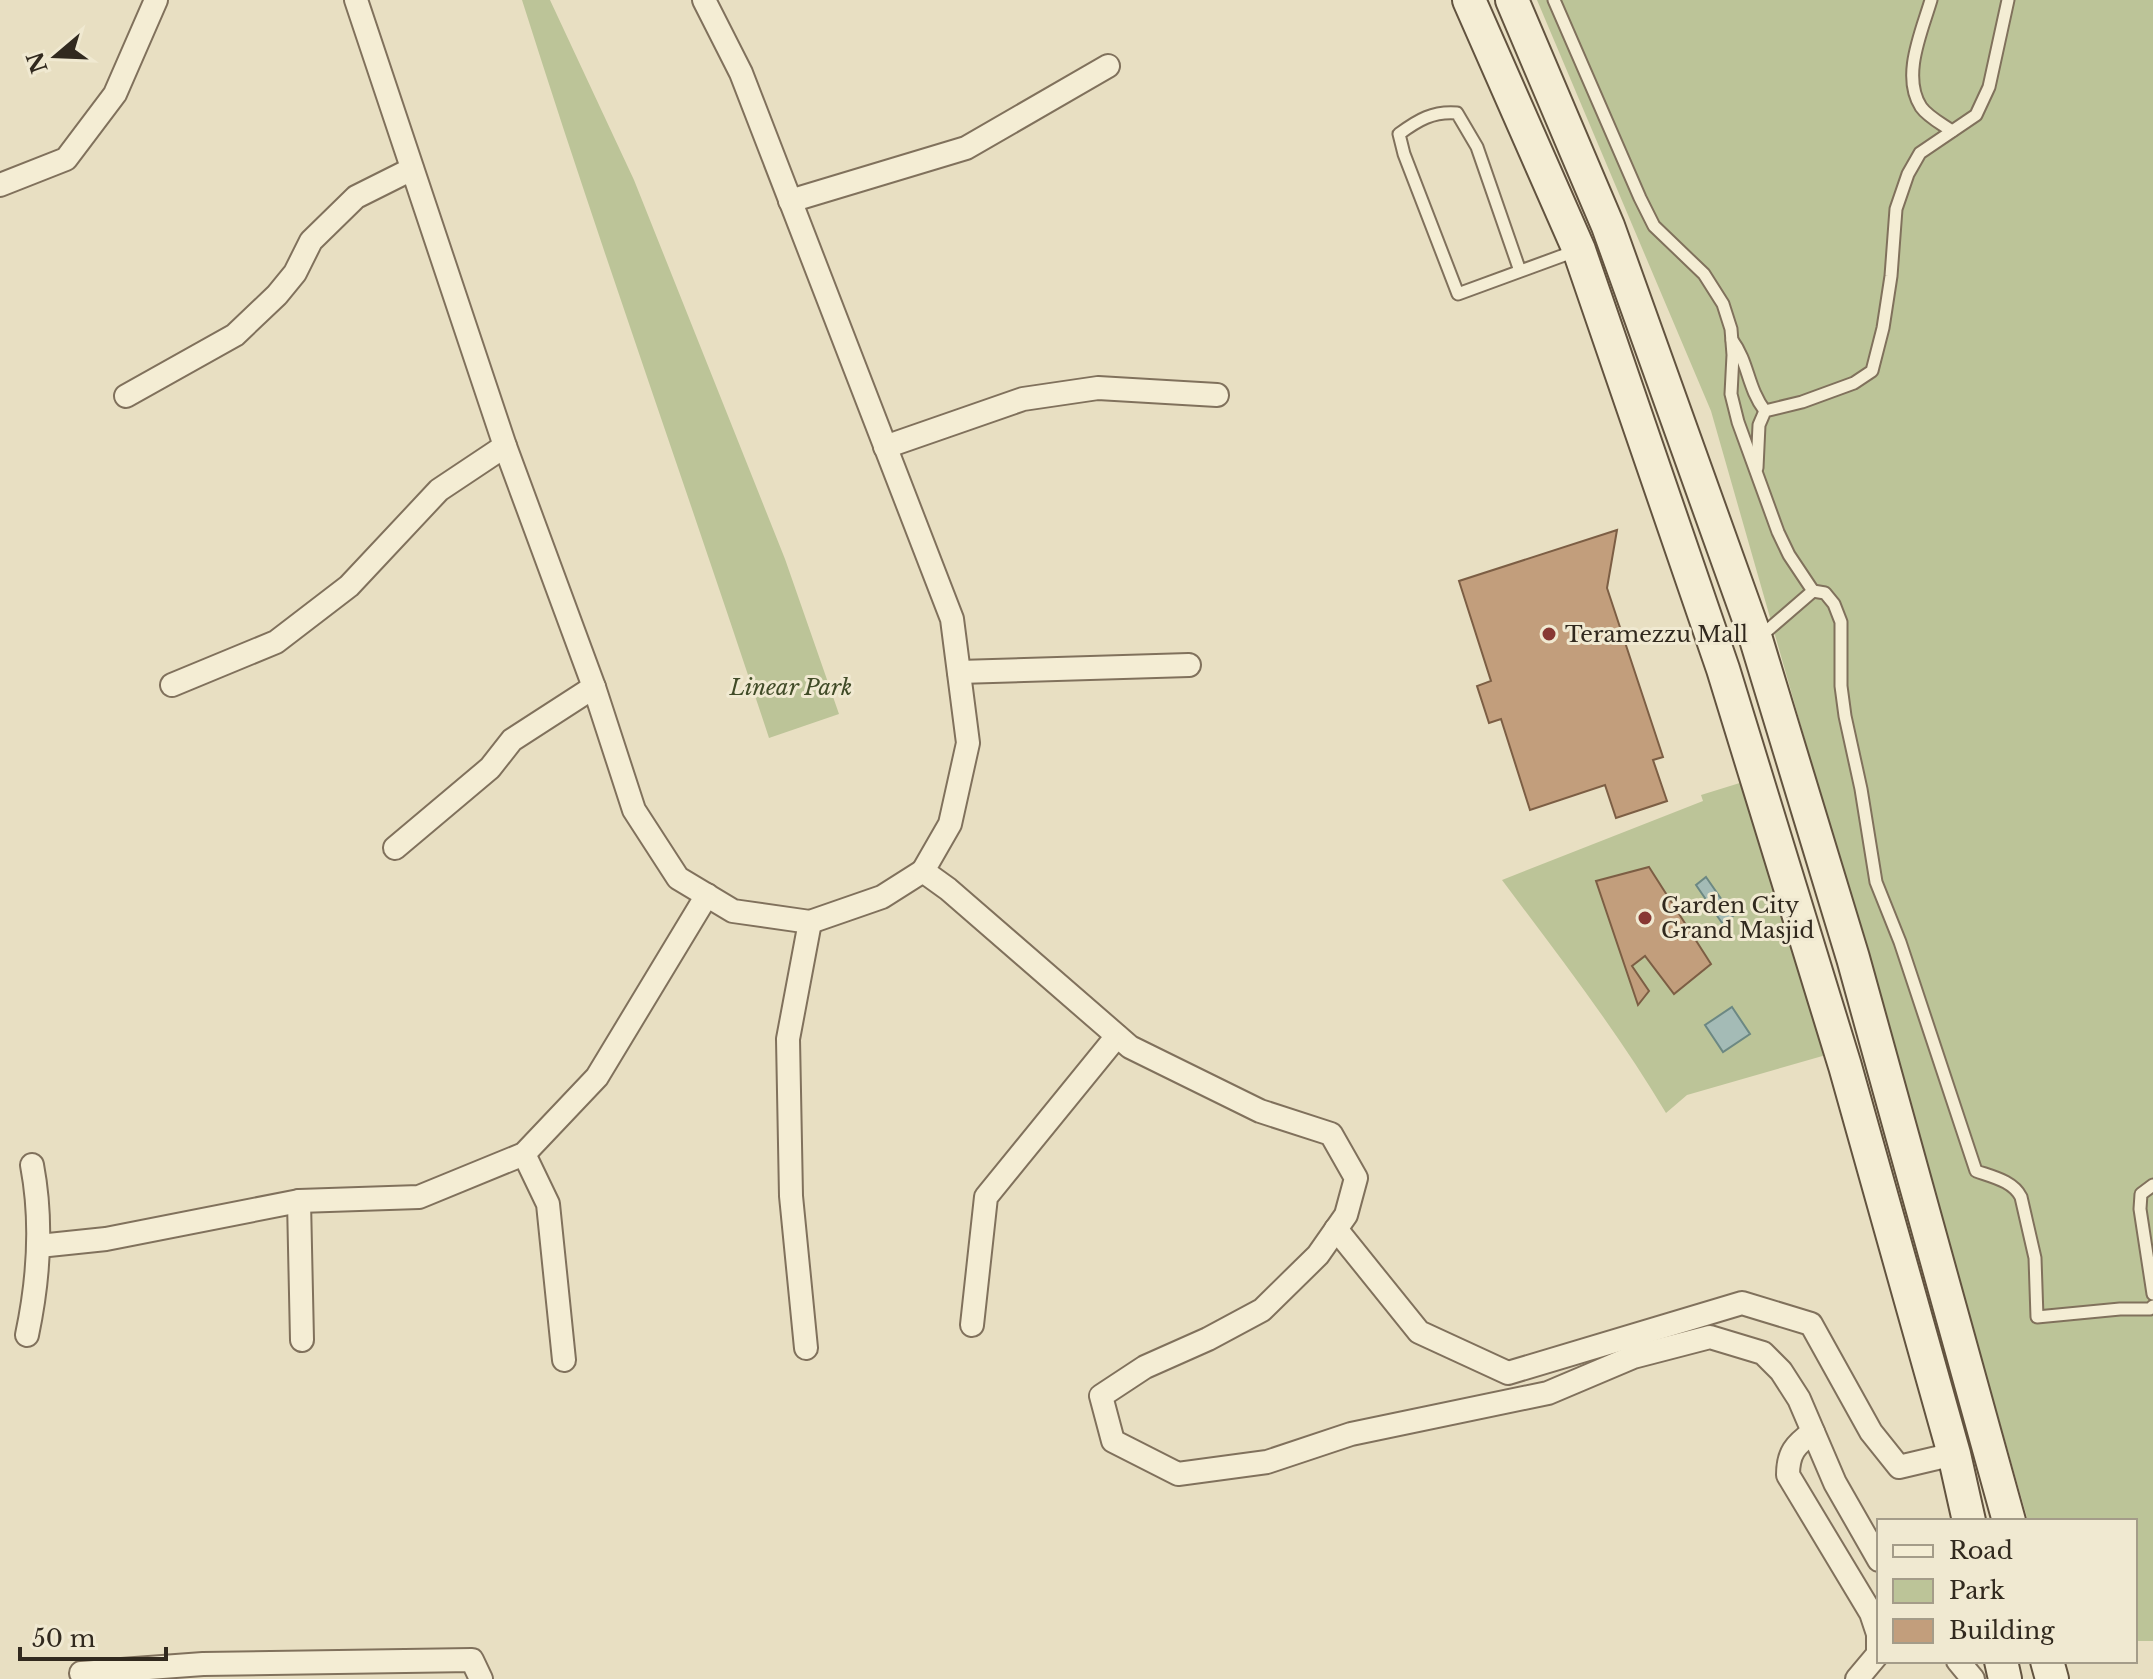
<svg xmlns="http://www.w3.org/2000/svg" width="2153" height="1679" font-family="'Libre Baskerville',serif">
<rect width="100%" height="100%" fill="#e8dfc2"/>
<g fill="#bcc498">
<path d="M 522,0 L 550,0 L 634,180 L 785,559 L 839,714 L 769,738 C 688,492 600,247 522,0 Z"/>
<path d="M 1537,0 L 2153,0 L 2153,1641 L 2135,1641 L 2135,1521 L 2028,1521 L 1711,411 Z"/>
<path d="M 1743,782 L 1826,1055 L 1687,1095 L 1666,1113 C 1617,1031 1559,956 1502,880 L 1703,801 L 1701,795 Z"/>
</g>
<g fill="#a4bbb6" stroke="#6c8883" stroke-width="2">
<path d="M 1706,877 L 1733,916 L 1722,923 L 1696,885 Z"/>
<path d="M 1732,1007 L 1750,1034 L 1723,1052 L 1705,1025 Z"/>
</g>
<g fill="#c29e7c" stroke="#7c5e44" stroke-width="2">
<path d="M 1617,530 L 1607,588 L 1663,757 L 1653,760 L 1667,801 L 1616,818 L 1605,785 L 1530,810 L 1501,719 L 1489,723 L 1477,686 L 1491,681 L 1459,581 Z"/>
<path d="M 1649,867 L 1711,964 L 1674,994 L 1645,956 L 1632,966 L 1649,991 L 1638,1005 L 1596,881 Z"/>
</g>
<g fill="none" stroke-linecap="round" stroke-linejoin="round">
<defs>
<g id="lane">
<path d="M 1554,0 L 1640,198 L 1654,226 L 1704,274 L 1723,304 L 1731,329 L 1733,355 L 1731,394 L 1738,422 L 1778,532 L 1789,555 L 1813,591 L 1769,629 L 1759,634"/>
<path d="M 1931,0 C 1922,31 1901,76 1921,107 C 1928,117 1942,124 1952,131"/>
<path d="M 1520,271 L 1477,147 L 1457,113 C 1433,111 1418,120 1399,134 L 1404,154 L 1458,294 L 1578,250"/>
<path d="M 1732,340 C 1749,363 1747,387 1765,411"/>
<path d="M 1757,468 L 1759,425 L 1765,411 L 1802,402 L 1854,383 L 1872,371 L 1883,328 L 1891,276 L 1896,209 L 1908,174 L 1920,153 L 1976,115 L 1989,87 L 2008,0"/>
<path d="M 1813,591 L 1825,593 L 1834,604 L 1841,622 L 1841,686 L 1845,716 L 1861,789 L 1876,882 L 1900,942 L 1976,1171 C 1993,1177 2013,1181 2021,1197 L 2035,1258 L 2037,1317 L 2120,1309 L 2150,1309 L 2153,1306"/>
<path d="M 2153,1185 L 2141,1194 L 2140,1209 L 2153,1294"/>
</g>
<g id="street">
<path d="M 356,0 L 505,446 L 594,687 L 634,810 L 678,878 L 733,911 L 810,922 L 882,897 L 923,871"/>
<path d="M 704,0 L 741,73 L 952,619 L 968,743 L 950,824 L 923,871 L 948,889 L 1130,1047 L 1260,1111 L 1331,1134 L 1356,1178 L 1346,1215 L 1318,1255 L 1262,1310 L 1208,1339 L 1145,1367 L 1101,1396 L 1113,1441 L 1178,1474 L 1267,1462 L 1351,1434 L 1548,1393 L 1633,1357 L 1710,1337 L 1763,1353 L 1781,1371 L 1799,1399 L 1835,1483 L 1879,1560"/>
<path d="M 0,185 L 66,159 L 115,94 L 156,0"/>
<path d="M 790,201 L 966,148 L 1108,66"/>
<path d="M 126,396 L 235,335 L 277,295 L 295,273 L 311,241 L 356,197 L 412,169"/>
<path d="M 885,447 L 1023,399 L 1098,388 L 1217,395"/>
<path d="M 959,672 L 1189,665"/>
<path d="M 172,685 L 276,642 L 349,586 L 439,490 L 505,446"/>
<path d="M 395,848 L 490,768 L 512,740 L 594,687"/>
<path d="M 524,1154 L 548,1204 L 564,1360"/>
<path d="M 299,1201 L 302,1340"/>
<path d="M 1336,1229 L 1419,1332 L 1508,1373 L 1742,1303 L 1811,1324 L 1871,1432 L 1899,1467 L 1954,1454"/>
<path d="M 39,1246 L 106,1239 L 299,1201 L 419,1197 L 524,1154 L 597,1077 L 707,895"/>
<path d="M 972,1325 L 986,1197 L 1117,1036"/>
<path d="M 27,1335 C 39,1278 43,1223 32,1165"/>
<path d="M 806,1348 L 791,1196 L 788,1039 L 810,922"/>
<path d="M 1813,1432 C 1795,1445 1788,1453 1788,1475 L 1871,1613 L 1878,1634 L 1878,1654 L 1857,1679"/>
<path d="M 1958,1661 L 1973,1679"/>
<path d="M 81,1673 L 203,1664 L 472,1660 L 481,1679"/>
</g>
<g id="secondary">
<path d="M 1469,0 L 1579,250 L 1723,669 L 1845,1066 L 1954,1454 L 1969,1521"/>
<path d="M 1512,0 L 1608,226 L 1755,636 L 1853,958 L 2009,1521"/>
<path d="M 2001,1661 L 2005,1679"/>
<path d="M 2047,1661 L 2052,1679"/>
</g>
</defs>
<use href="#lane" stroke="#80715c" stroke-width="15"/>
<use href="#street" stroke="#80715c" stroke-width="26"/>
<use href="#secondary" stroke="#62533f" stroke-width="36"/>
<use href="#lane" stroke="#f4edd4" stroke-width="11"/>
<use href="#street" stroke="#f4edd4" stroke-width="22"/>
<use href="#secondary" stroke="#f4edd4" stroke-width="32"/>
</g>
<g fill="#883833" stroke="#f0e9d1" stroke-width="3">
<circle cx="1549" cy="634" r="8"/>
<circle cx="1645" cy="918" r="8"/>
</g>
<g text-anchor="middle" dominant-baseline="central" stroke-width="6" stroke-linejoin="round" paint-order="stroke">
<g font-size="22" fill="#31291e" stroke="#f0e9d1" text-anchor="start">
<text x="1565" y="634">Teramezzu Mall</text>
<text x="1661" y="905">Garden City<tspan x="1661" dy="25">Grand Masjid</tspan></text>
</g>
<g font-size="22" font-style="italic" fill="#404b27" stroke="#f0e9d1">
<text x="791" y="687">Linear Park</text>
</g>
</g>
<rect x="1877" y="1519" width="260" height="144" fill="#f0e9d1" stroke="#a49c89" stroke-width="2"/>
<rect x="1893" y="1545" width="40" height="12" fill="#f4edd4" stroke="#a49c89" stroke-width="2"/>
<text x="1949" y="1559" font-size="24" fill="#31291e">Road</text>
<rect x="1893" y="1579" width="40" height="24" fill="#bcc498" stroke="#a49c89" stroke-width="2"/>
<text x="1949" y="1599" font-size="24" fill="#31291e">Park</text>
<rect x="1893" y="1619" width="40" height="24" fill="#c29e7c" stroke="#a49c89" stroke-width="2"/>
<text x="1949" y="1639" font-size="24" fill="#31291e">Building</text>
<g transform="translate(56 56) rotate(251)" stroke="#f0e9d1" stroke-width="6" paint-order="stroke">
<path d="M0-6L14 30L0 20L-14 30Z" fill="#31291e"/>
<text y="-12" font-size="22" font-weight="bold" text-anchor="middle" fill="#31291e">N</text>
</g>
<path d="M20 1647v12h146v-12" fill="none" stroke="#31291e" stroke-width="4"/>
<text x="32" y="1647" font-size="24" fill="#31291e" stroke="#f0e9d1" stroke-width="6" paint-order="stroke">50 m</text>
</svg>
